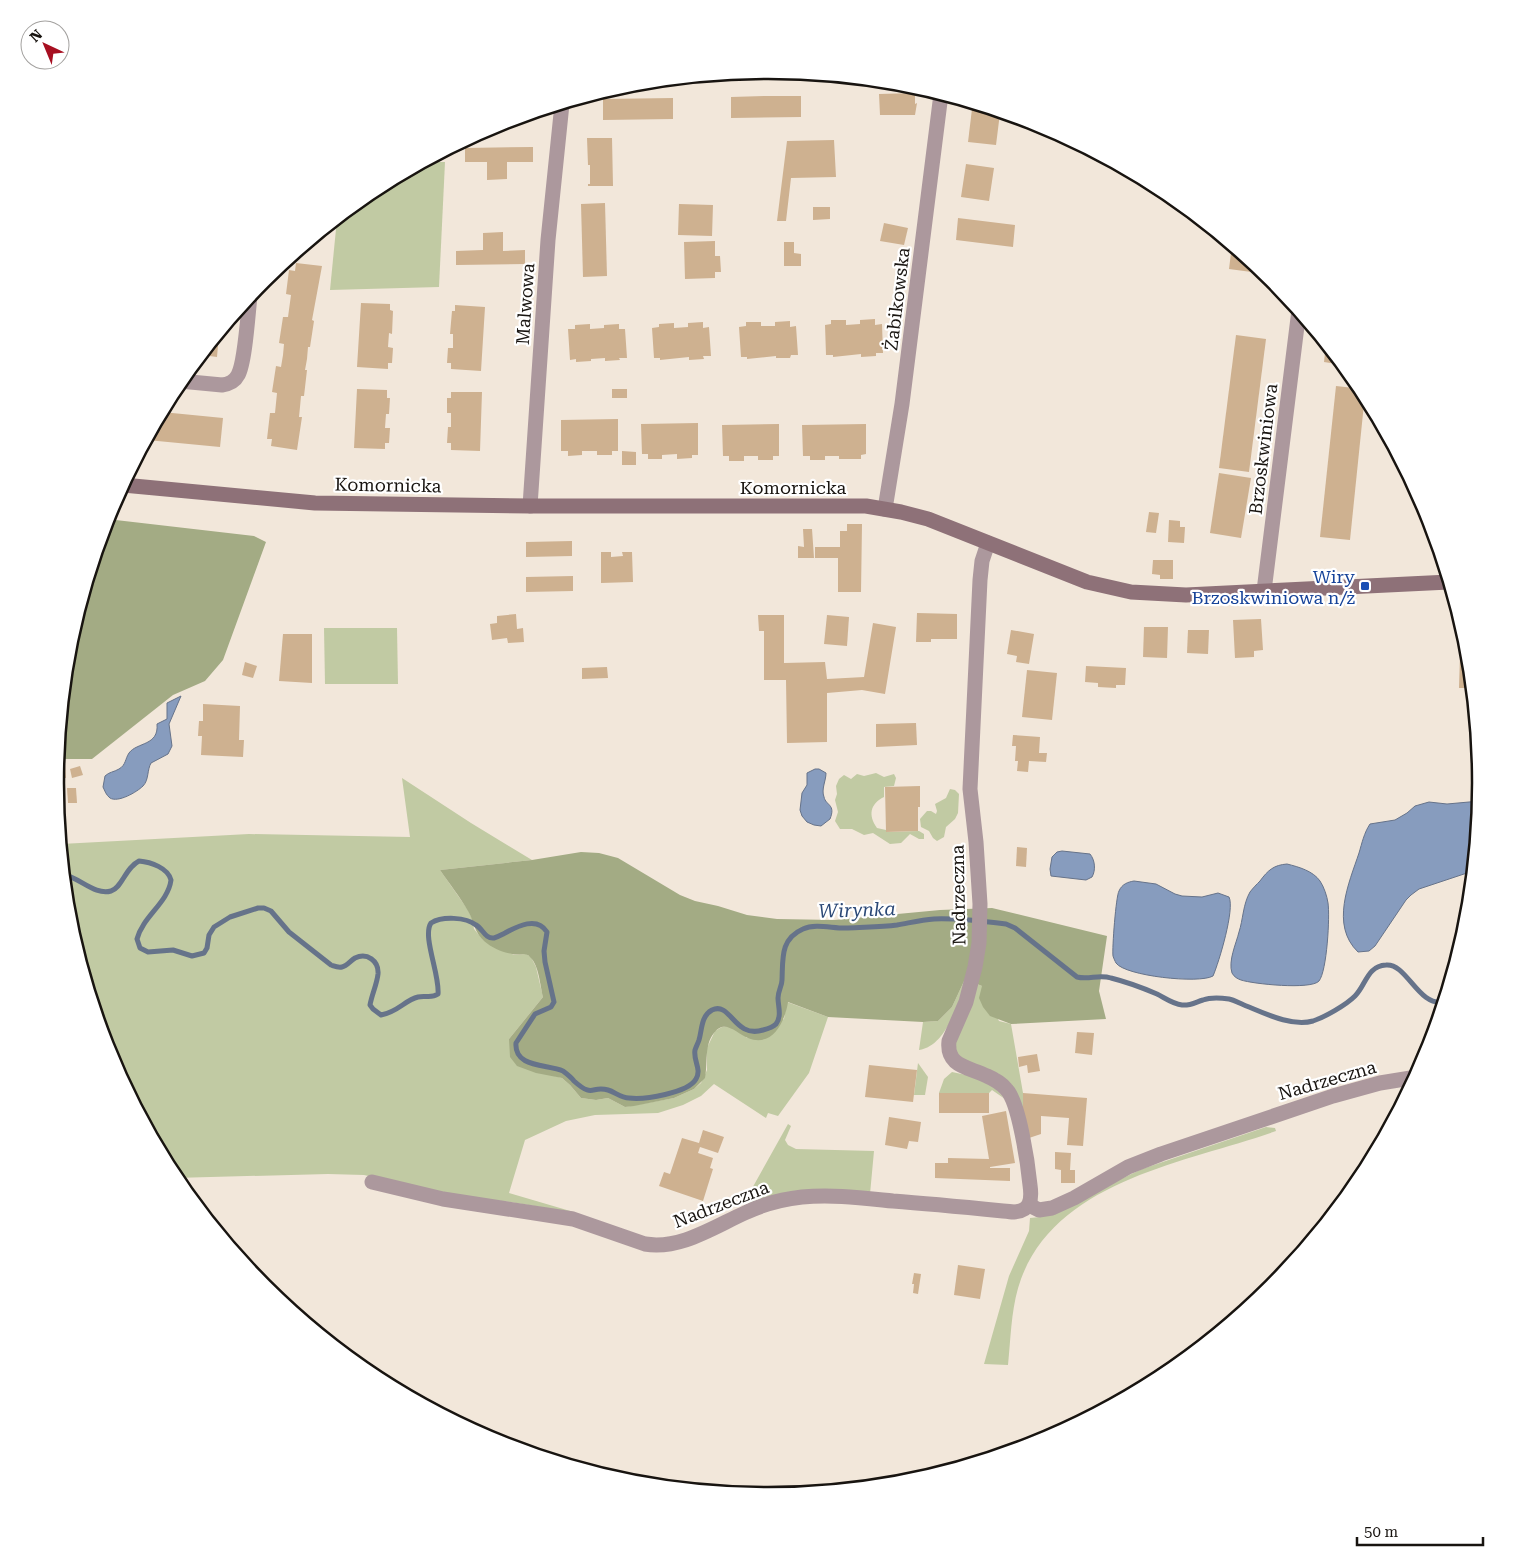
<svg xmlns="http://www.w3.org/2000/svg" width="1537" height="1567" font-family="'Roboto Serif',serif">
<rect width="100%" height="100%" fill="#f2e7da"/>
<g fill="#c1caa3">
<path d="M 426,162 L 445,162 L 439,287 L 330,290 L 337,219 L 372,190 Z"/>
<path d="M 324,628 L 397,628 L 398,684 L 325,684 Z"/>
<path d="M 876,773 L 884,777 L 894,774 L 896,778 L 894,786 L 884,787 L 884,797 C 870,804 868,815 877,828 L 886,830 L 887,832 L 919,831 L 924,834 L 924,839 L 919,839 L 910,834 L 901,843 L 890,844 L 873,833 L 864,835 L 852,829 L 840,829 L 835,821 L 838,812 L 835,800 L 837,794 L 836,786 L 839,779 L 844,775 L 851,779 L 857,774 L 864,776 Z"/>
<path d="M 402,778 L 471,823 L 532,860 L 440,870 L 468,910 L 472,918 L 474,929 L 483,940 L 514,955 L 526,954 L 531,957 L 536,967 L 543,997 L 509,1039 L 551,1075 L 562,1078 L 570,1085 L 581,1098 L 596,1100 L 608,1098 L 625,1107 L 674,1098 L 694,1089 L 701,1083 L 707,1070 L 707,1048 L 715,1031 L 722,1027 L 733,1027 L 747,1038 L 784,1019 L 787,1002 L 828,1017 L 809,1073 L 778,1116 L 768,1113 L 766,1118 L 714,1084 L 701,1096 L 683,1105 L 658,1113 L 595,1115 L 566,1121 L 525,1140 L 509,1193 L 577,1213 L 510,1202 L 459,1196 L 364,1175 L 328,1174 L 174,1178 L 109,1056 L 69,922 L 61,844 L 249,834 L 410,837 Z"/>
<path d="M 950,789 L 955,790 L 959,794 L 958,813 L 955,819 L 946,827 L 944,837 L 937,841 L 933,838 L 929,831 L 921,827 L 920,819 L 927,811 L 931,811 L 936,814 L 937,811 L 935,804 L 946,798 Z"/>
<path d="M 965,979 L 967,980 C 958,1002 947,1046 919,1050 L 923,1022 L 938,1021 L 952,1007 Z"/>
<path d="M 977,984 L 982,986 L 999,1021 L 1011,1024 L 1023,1093 L 1023,1117 L 999,1074 L 957,1057 L 955,1039 Z"/>
<path d="M 918,1063 L 928,1077 L 925,1095 L 914,1095 Z"/>
<path d="M 952,1072 L 971,1076 L 994,1087 L 1005,1099 L 992,1090 L 989,1093 L 939,1093 L 944,1079 Z"/>
<path d="M 788,1124 L 791,1126 L 785,1140 L 788,1145 L 796,1149 L 874,1151 L 870,1194 L 749,1204 L 748,1198 L 750,1192 Z"/>
<path d="M 1266,1127 L 1275,1128 L 1276,1131 C 1189,1162 1058,1179 1021,1279 C 1011,1306 1011,1337 1008,1365 L 984,1364 L 1009,1276 L 1029,1231 L 1030,1218 L 1040,1217 L 1142,1169 Z"/>
</g>
<g fill="#a3ab84">
<path d="M 107,519 L 254,536 L 266,542 L 223,660 L 205,681 L 173,695 L 92,759 L 57,759 L 69,644 Z"/>
<path d="M 581,852 L 599,853 L 618,858 L 680,895 L 695,901 L 718,906 L 747,915 L 777,919 L 834,920 L 940,910 L 992,908 L 1107,936 L 1099,991 L 1106,1019 L 1011,1024 L 990,1016 L 983,1007 L 979,998 L 982,986 L 965,979 L 952,1007 L 938,1021 L 923,1022 L 828,1017 L 788,1002 C 785,1021 773,1048 748,1038 C 737,1034 725,1018 714,1033 C 704,1045 708,1063 705,1078 L 694,1089 L 674,1098 L 634,1106 L 625,1107 L 608,1098 L 596,1100 L 581,1098 L 570,1085 L 562,1078 L 536,1073 L 517,1066 L 510,1057 L 509,1039 L 543,997 C 540,985 539,965 530,957 C 526,952 518,956 512,954 C 502,952 492,948 484,941 C 473,930 475,923 468,911 C 460,897 449,883 440,870 L 532,860 Z"/>
</g>
<g fill="#879cbe" stroke="#66738a">
<path d="M 181,696 L 169,724 L 172,746 L 168,754 L 151,763 C 147,770 149,780 143,786 C 137,792 118,803 110,798 C 106,795 105,791 103,787 L 105,776 C 109,772 114,772 119,769 C 126,765 125,759 129,753 C 137,742 159,746 157,724 L 167,719 L 167,703 Z"/>
<path d="M 815,769 L 819,769 L 826,773 C 826,781 821,789 824,797 C 826,806 836,804 830,819 L 821,826 L 814,825 L 807,822 L 802,816 L 800,810 L 802,793 L 807,785 L 807,773 Z"/>
<path d="M 1480,801 L 1473,871 L 1419,889 L 1411,895 L 1406,900 L 1375,946 L 1369,951 L 1358,952 C 1330,925 1349,883 1359,853 C 1362,843 1364,833 1370,824 L 1395,820 L 1407,813 L 1415,806 L 1429,802 L 1447,804 Z"/>
<path d="M 1062,851 L 1090,854 C 1095,860 1096,870 1092,877 L 1086,880 L 1051,876 L 1050,869 L 1052,857 L 1057,852 Z"/>
<path d="M 1287,864 C 1299,867 1313,871 1320,881 C 1324,887 1327,896 1328,903 C 1330,916 1327,971 1319,981 C 1311,990 1253,984 1241,980 C 1238,979 1234,977 1232,973 C 1228,961 1236,944 1239,932 C 1243,920 1243,904 1250,892 C 1253,888 1257,884 1260,881 C 1268,870 1274,865 1287,864 Z"/>
<path d="M 1134,881 L 1156,884 L 1175,894 L 1182,896 L 1202,897 L 1218,893 L 1229,897 C 1235,909 1219,962 1213,976 C 1199,984 1125,976 1116,963 C 1115,961 1114,959 1113,956 C 1112,948 1116,896 1119,891 C 1122,884 1128,882 1134,881 Z"/>
</g>
<g fill="none" stroke-linecap="round" stroke-linejoin="round">
<path stroke="#66738a" stroke-width="5" d="M 64,875 C 79,877 95,896 111,891 C 122,888 125,868 139,861 C 151,862 168,868 171,880 C 168,903 143,916 137,939 L 140,948 L 148,952 L 173,950 L 192,956 L 204,953 L 207,948 L 209,935 L 214,927 L 230,917 L 258,908 L 264,908 L 271,911 L 289,932 L 331,965 C 334,966 338,968 342,967 C 347,966 350,961 355,958 C 367,952 379,961 378,974 C 377,984 372,994 370,1005 L 373,1009 L 381,1015 C 398,1012 405,1000 418,997 C 426,995 431,999 438,994 C 440,975 422,936 431,923 C 442,916 466,917 476,925 C 483,929 485,939 494,938 C 498,937 501,935 505,933 C 518,926 537,916 547,932 L 544,951 L 545,962 L 554,1002 L 551,1007 L 535,1014 L 516,1043 C 514,1068 547,1064 563,1071 C 567,1074 571,1077 574,1081 C 594,1099 591,1085 608,1090 C 615,1092 621,1098 629,1098 C 644,1100 688,1093 696,1079 C 702,1069 693,1061 695,1050 C 696,1047 698,1043 699,1040 C 702,1030 701,1016 712,1010 C 731,1001 734,1039 763,1030 C 767,1029 773,1027 776,1024 C 782,1016 778,1006 778,998 C 778,991 782,986 782,980 C 783,959 780,939 803,929 C 816,923 834,929 848,928 C 864,927 881,927 897,925 C 909,923 921,920 934,919 C 958,918 982,921 1006,924 L 1015,928 L 1077,977 C 1089,980 1099,974 1111,978 C 1127,982 1143,988 1157,994 C 1165,998 1173,1004 1182,1005 C 1190,1006 1196,1002 1203,1000 C 1211,997 1222,998 1229,999 C 1234,1000 1239,1003 1244,1005 C 1264,1013 1291,1027 1313,1021 C 1325,1017 1346,1005 1355,996 C 1366,985 1367,966 1386,965 C 1407,963 1418,1007 1444,1002"/>
</g>
<g fill="#ceb190">
<path d="M 915,93 L 915,104 L 917,103 L 915,115 L 880,115 L 879,94 Z"/>
<path d="M 765,96 L 801,96 L 801,117 L 731,118 L 731,97 Z"/>
<path d="M 673,98 L 673,119 L 603,120 L 603,99 Z"/>
<path d="M 972,109 L 1000,113 L 996,145 L 968,142 Z"/>
<path d="M 587,138 L 612,138 L 613,186 L 588,186 L 588,184 L 590,184 L 590,165 L 588,165 Z"/>
<path d="M 834,140 L 836,177 L 791,178 L 786,221 L 777,221 L 787,141 Z"/>
<path d="M 533,147 L 533,162 L 507,162 L 507,179 L 487,180 L 487,162 L 465,162 L 465,148 Z"/>
<path d="M 966,164 L 994,168 L 989,201 L 961,197 Z"/>
<path d="M 605,203 L 607,276 L 583,277 L 581,204 Z"/>
<path d="M 679,204 L 713,205 L 712,236 L 678,235 Z"/>
<path d="M 813,207 L 830,207 L 830,219 L 813,220 Z"/>
<path d="M 958,218 L 1015,225 L 1013,247 L 956,240 Z"/>
<path d="M 884,223 L 908,228 L 904,245 L 880,241 Z"/>
<path d="M 503,232 L 503,251 L 525,250 L 525,264 L 456,265 L 456,251 L 483,250 L 483,233 Z"/>
<path d="M 715,241 L 715,256 L 720,256 L 721,272 L 715,272 L 715,278 L 685,279 L 684,242 Z"/>
<path d="M 784,242 L 794,242 L 794,253 L 801,254 L 801,266 L 784,266 Z"/>
<path d="M 1232,245 L 1259,268 L 1259,273 L 1229,269 Z"/>
<path d="M 296,263 L 322,266 L 312,320 L 314,321 L 310,347 L 308,347 L 307,359 L 305,370 L 307,370 L 304,396 L 301,396 L 300,407 L 299,417 L 302,417 L 297,450 L 271,446 L 272,439 L 267,439 L 270,413 L 275,413 L 277,393 L 272,392 L 276,366 L 281,367 L 283,355 L 284,344 L 279,343 L 283,317 L 288,317 L 291,295 L 286,294 L 289,270 L 295,271 Z"/>
<path d="M 361,303 L 390,304 L 390,310 L 393,311 L 392,334 L 389,333 L 388,347 L 393,348 L 392,363 L 388,363 L 388,369 L 357,367 Z"/>
<path d="M 455,305 L 485,307 L 481,371 L 451,369 L 451,363 L 447,363 L 448,348 L 453,348 L 453,334 L 450,334 L 452,311 L 455,311 Z"/>
<path d="M 875,319 L 875,325 L 882,324 L 883,353 L 876,353 L 876,356 L 861,357 L 861,354 L 833,357 L 833,355 L 826,355 L 825,325 L 831,324 L 831,320 L 846,320 L 846,325 L 860,324 L 860,320 Z"/>
<path d="M 790,321 L 790,327 L 796,326 L 798,355 L 791,355 L 790,358 L 776,358 L 776,356 L 747,359 L 747,357 L 741,357 L 739,327 L 746,326 L 746,322 L 761,322 L 761,326 L 775,326 L 775,322 Z"/>
<path d="M 703,322 L 703,328 L 709,327 L 711,356 L 703,356 L 704,359 L 689,360 L 689,357 L 660,360 L 660,358 L 654,358 L 652,328 L 659,327 L 659,324 L 674,323 L 674,328 L 688,327 L 688,323 Z"/>
<path d="M 590,324 L 590,329 L 604,328 L 604,325 L 619,324 L 619,329 L 625,329 L 627,358 L 619,358 L 620,360 L 605,361 L 605,358 L 591,359 L 591,361 L 576,362 L 576,359 L 570,360 L 568,329 L 575,329 L 575,325 Z"/>
<path d="M 219,334 L 217,357 L 202,355 L 207,349 Z"/>
<path d="M 1236,335 L 1266,339 L 1249,472 L 1219,468 Z"/>
<path d="M 1326,344 L 1333,352 L 1343,365 L 1324,362 Z"/>
<path d="M 1336,386 L 1363,389 L 1365,394 L 1350,540 L 1320,537 Z"/>
<path d="M 357,389 L 387,390 L 387,398 L 390,398 L 389,414 L 386,414 L 385,428 L 390,428 L 389,443 L 385,443 L 385,449 L 354,448 Z"/>
<rect x="612" y="389" width="15" height="9"/>
<path d="M 451,392 L 482,392 L 480,451 L 451,450 L 451,443 L 447,443 L 448,427 L 451,427 L 451,413 L 447,413 L 447,398 L 451,398 Z"/>
<path d="M 162,412 L 223,418 L 220,447 L 147,440 Z"/>
<path d="M 618,419 L 618,451 L 612,451 L 612,455 L 597,455 L 597,451 L 582,451 L 582,455 L 568,456 L 568,451 L 561,451 L 561,420 Z"/>
<path d="M 698,423 L 698,455 L 692,455 L 692,458 L 677,459 L 677,454 L 662,455 L 662,459 L 648,459 L 648,454 L 642,454 L 641,424 Z"/>
<path d="M 779,424 L 779,456 L 773,456 L 773,460 L 758,460 L 758,456 L 744,456 L 744,461 L 729,461 L 729,456 L 723,456 L 722,425 Z"/>
<path d="M 866,424 L 866,454 L 861,455 L 861,459 L 839,459 L 839,456 L 825,456 L 825,460 L 810,460 L 810,456 L 803,456 L 802,425 Z"/>
<path d="M 622,451 L 636,452 L 636,465 L 622,465 Z"/>
<path d="M 1219,473 L 1251,478 L 1241,538 L 1210,533 Z"/>
<path d="M 1149,512 L 1159,513 L 1156,533 L 1146,532 Z"/>
<path d="M 1169,520 L 1180,521 L 1180,527 L 1185,527 L 1184,543 L 1168,542 Z"/>
<path d="M 847,524 L 862,524 L 861,592 L 838,592 L 838,558 L 815,558 L 815,547 L 840,547 L 840,531 L 847,531 Z"/>
<path d="M 803,529 L 812,529 L 814,558 L 798,558 L 798,546 L 804,547 Z"/>
<path d="M 572,541 L 572,556 L 526,557 L 526,542 Z"/>
<path d="M 601,552 L 611,552 L 611,557 L 623,556 L 622,552 L 632,552 L 633,582 L 601,583 Z"/>
<path d="M 1153,560 L 1173,560 L 1173,579 L 1160,579 L 1160,575 L 1152,574 Z"/>
<path d="M 573,576 L 573,591 L 526,592 L 526,577 Z"/>
<path d="M 917,613 L 957,614 L 957,639 L 931,639 L 931,642 L 916,642 Z"/>
<path d="M 516,614 L 517,629 L 523,628 L 524,642 L 508,643 L 507,638 L 492,640 L 490,624 L 497,623 L 497,616 Z"/>
<path d="M 758,615 L 784,615 L 784,663 L 825,662 L 827,679 L 864,677 L 873,623 L 896,627 L 885,694 L 862,690 L 827,693 L 827,742 L 787,743 L 786,680 L 764,680 L 764,631 L 759,631 Z"/>
<path d="M 827,615 L 849,617 L 847,646 L 824,644 Z"/>
<path d="M 1261,619 L 1263,650 L 1254,651 L 1254,657 L 1235,658 L 1233,620 Z"/>
<path d="M 1461,622 L 1468,645 L 1473,688 L 1459,688 Z"/>
<path d="M 1144,627 L 1168,627 L 1167,658 L 1143,657 Z"/>
<path d="M 1011,630 L 1034,634 L 1029,664 L 1016,662 L 1017,656 L 1007,654 Z"/>
<path d="M 1188,630 L 1209,630 L 1208,654 L 1187,653 Z"/>
<path d="M 283,634 L 312,634 L 312,683 L 279,681 Z"/>
<path d="M 245,662 L 257,666 L 253,678 L 242,675 Z"/>
<path d="M 1086,666 L 1126,668 L 1125,685 L 1116,685 L 1116,688 L 1098,687 L 1098,683 L 1085,682 Z"/>
<path d="M 607,667 L 608,678 L 582,679 L 582,668 Z"/>
<path d="M 1027,670 L 1057,673 L 1052,720 L 1022,717 Z"/>
<path d="M 203,704 L 240,706 L 239,740 L 244,740 L 243,757 L 201,755 L 202,736 L 198,736 L 199,721 L 203,721 Z"/>
<path d="M 916,723 L 917,745 L 876,747 L 876,724 Z"/>
<path d="M 1013,735 L 1040,737 L 1039,753 L 1047,753 L 1046,762 L 1029,761 L 1028,772 L 1017,771 L 1018,761 L 1015,761 L 1016,746 L 1012,746 Z"/>
<path d="M 65,765 L 66,778 L 60,778 L 59,766 Z"/>
<path d="M 80,766 L 83,775 L 72,778 L 70,769 Z"/>
<path d="M 920,786 L 920,807 L 918,807 L 918,831 L 886,832 L 885,787 Z"/>
<rect x="57" y="788" width="7" height="14"/>
<path d="M 67,788 L 76,788 L 77,803 L 68,803 Z"/>
<path d="M 1017,847 L 1027,848 L 1026,867 L 1016,866 Z"/>
<path d="M 1077,1032 L 1094,1033 L 1092,1055 L 1075,1053 Z"/>
<path d="M 1037,1054 L 1040,1071 L 1028,1073 L 1027,1065 L 1019,1067 L 1018,1057 Z"/>
<path d="M 869,1065 L 917,1070 L 913,1102 L 865,1097 Z"/>
<rect x="939" y="1093" width="50" height="20"/>
<path d="M 1023,1093 L 1087,1098 L 1083,1146 L 1067,1145 L 1069,1118 L 1041,1116 L 1041,1134 L 1029,1138 L 1023,1117 Z"/>
<path d="M 1006,1111 L 1015,1163 L 990,1167 L 990,1168 L 1010,1168 L 1010,1181 L 935,1178 L 935,1163 L 948,1163 L 948,1158 L 989,1159 L 982,1116 Z"/>
<path d="M 889,1117 L 921,1122 L 918,1142 L 909,1141 L 907,1149 L 885,1145 Z"/>
<path d="M 703,1130 L 724,1137 L 718,1153 L 700,1147 L 698,1153 L 713,1158 L 710,1168 L 713,1169 L 703,1201 L 659,1186 L 664,1172 L 670,1174 L 682,1138 L 699,1143 Z"/>
<path d="M 1055,1152 L 1071,1153 L 1070,1170 L 1075,1170 L 1075,1183 L 1061,1183 L 1061,1170 L 1055,1169 Z"/>
<path d="M 958,1265 L 985,1269 L 980,1299 L 954,1295 Z"/>
<path d="M 914,1273 L 921,1274 L 918,1294 L 913,1293 L 914,1284 L 912,1284 Z"/>
</g>
<g fill="none" stroke-linecap="round" stroke-linejoin="round">
<g stroke="#ac989d" stroke-width="15">
<path d="M 180,381 L 222,385 C 229,384 235,381 238,375 C 245,363 248,313 250,296"/>
<path d="M 530,506 L 548,240 L 562,104"/>
<path d="M 885,509 L 902,404 L 941,94"/>
<path d="M 1264,591 L 1299,310"/>
<path d="M 372,1182 L 443,1199 L 573,1219 L 645,1244 C 681,1250 715,1226 747,1212 C 764,1204 784,1199 802,1197 C 832,1194 863,1198 893,1201 C 933,1204 973,1208 1014,1212 C 1031,1211 1032,1199 1030,1185 C 1028,1165 1019,1101 1006,1089 C 1001,1083 994,1079 987,1076 C 969,1067 946,1067 949,1041 L 966,1002 L 975,967 L 979,943 L 980,904 L 976,842 L 970,789 L 980,580 L 982,561 L 988,543"/>
<path d="M 1029,1205 L 1039,1210 L 1052,1208 L 1074,1198 L 1128,1167 L 1161,1154 L 1333,1096 L 1380,1083 L 1417,1077"/>
</g>
<path stroke="#8e7178" stroke-width="15" d="M 123,485 L 315,503 L 530,506 L 866,506 L 901,512 L 928,519 L 1087,582 L 1131,592 L 1186,595 L 1449,582"/>
</g>
<rect fill="#1a4fb4" stroke="#fff" stroke-width="2" x="1360" y="581" width="10" height="10" rx="2.5"/>
<g text-anchor="middle" dominant-baseline="central" stroke-width="4.5" stroke-linejoin="round" paint-order="stroke">
<g font-size="18" fill="#181410" stroke="#fff">
<text transform="translate(897 299) rotate(-83)">Żabikowska</text>
<text transform="translate(525 304) rotate(-86)">Malwowa</text>
<text transform="translate(1263 449) rotate(-83)">Brzoskwiniowa</text>
<text transform="translate(388 485) rotate(1)">Komornicka</text>
<text x="793" y="487">Komornicka</text>
<text transform="translate(958 895) rotate(-91)">Nadrzeczna</text>
<text transform="translate(1327 1080) rotate(-16)">Nadrzeczna</text>
<text transform="translate(721 1204) rotate(-21)">Nadrzeczna</text>
</g>
<g font-size="18" fill="#164399" stroke="#fff" text-anchor="end">
<text x="1355" y="576">Wiry<tspan x="1355" dy="21">Brzoskwiniowa n/ż</tspan></text>
</g>
<g font-size="19" font-style="italic" fill="#2c4977" stroke="#fff">
<text transform="translate(857 910) rotate(-2)">Wirynka</text>
</g>
</g>
<path d="M0 0H1537V1567H0ZM64 783a704 704 0 1 1 1408 0a704 704 0 1 1-1408 0Z" fill="#fff" fill-rule="evenodd"/>
<path fill="none" stroke="#181410" stroke-width="2.5" d="M64 783a704 704 0 1 1 1408 0a704 704 0 1 1-1408 0Z"/>
<g transform="translate(45 45) rotate(316)"><circle r="24" fill="#ffffff" stroke="#a3a19f"/>
<path d="M0-4L9 19L0 12L-9 19Z" fill="#a70f21"/>
<text y="-8" font-size="14" font-weight="bold" text-anchor="middle" fill="#181410">N</text>
</g>
<path d="M1357 1537v8h126v-8" fill="none" stroke="#181410" stroke-width="2.5"/>
<text x="1364" y="1537" font-size="15" fill="#181410" stroke="#ffffff" stroke-width="4" paint-order="stroke">50 m</text>
</svg>
